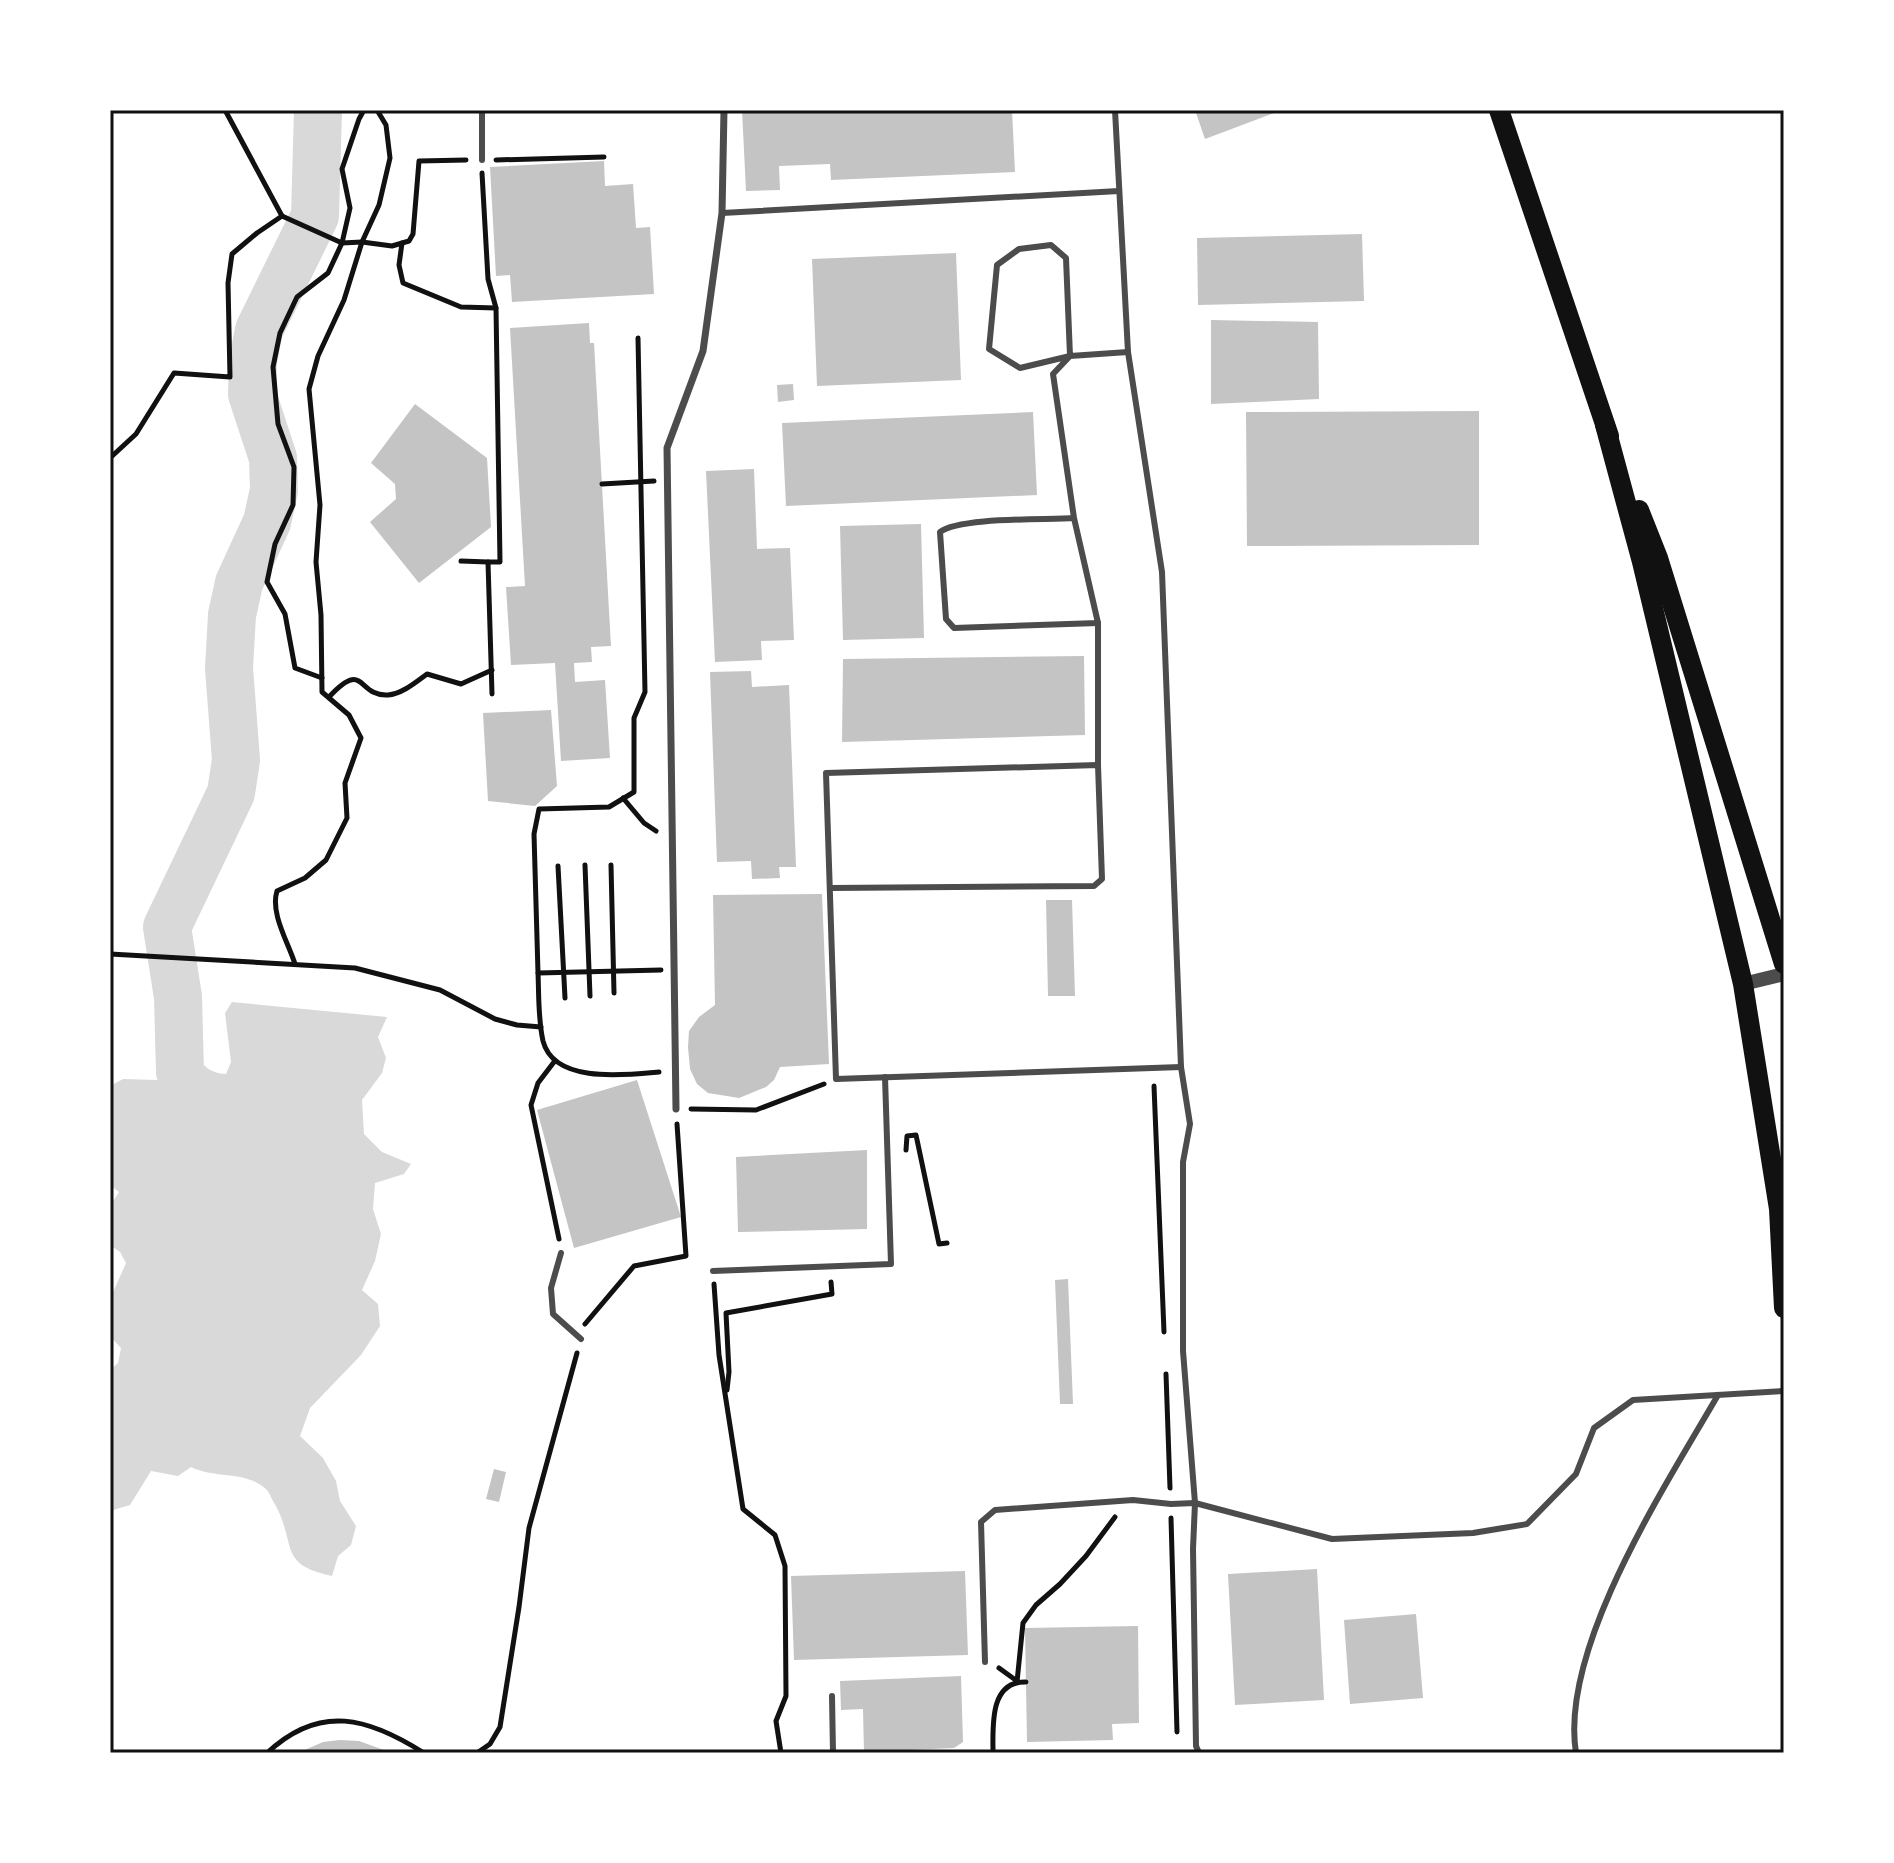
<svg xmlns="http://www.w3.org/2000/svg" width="1894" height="1863" font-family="'Work Sans',sans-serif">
<rect width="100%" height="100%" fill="#fff"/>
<path fill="#d9d9d9" d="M 232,1002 L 387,1017 L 378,1037 L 386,1058 L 382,1073 L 362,1100 L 364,1134 L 382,1152 L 411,1164 L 404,1174 L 375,1183 L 373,1209 L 381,1234 L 375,1261 L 362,1290 L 378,1304 L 380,1326 L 361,1355 L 310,1408 L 300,1436 L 323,1458 L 336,1481 L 340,1501 L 356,1526 L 351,1545 L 338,1556 L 332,1576 C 278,1564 297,1547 276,1506 C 273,1502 270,1494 267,1490 C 247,1470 214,1479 191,1467 L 178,1476 L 151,1471 L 130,1505 L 110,1511 L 110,1370 L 118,1363 L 121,1348 L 110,1336 L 110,1299 L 126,1263 L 120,1252 L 110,1245 L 110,1206 L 119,1192 L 110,1185 L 110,1086 L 123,1079 L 158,1080 L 164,1073 L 163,1053 L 173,1011 L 183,1006 C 191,1033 191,1073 226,1074 L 231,1062 L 225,1013 Z"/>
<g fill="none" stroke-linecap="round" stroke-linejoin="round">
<path stroke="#d9d9d9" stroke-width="48" d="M 180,1072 L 178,997 L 167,927 L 231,793 L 236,760 L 229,668 L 232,615 L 239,583 L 267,522 L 274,490 L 273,458 L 252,394 L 253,361 L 259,330 L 315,216 L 318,110"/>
</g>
<g fill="#c4c4c4">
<path d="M 742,110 L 1012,110 L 1015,172 L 831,180 L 830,164 L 779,166 L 780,190 L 746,191 Z"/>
<path d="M 1195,110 L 1282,110 L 1205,139 Z"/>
<path d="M 604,161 L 605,186 L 633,184 L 636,228 L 650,227 L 654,294 L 512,302 L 510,275 L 496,276 L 490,167 Z"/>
<path d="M 1362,234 L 1364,301 L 1198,305 L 1197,238 Z"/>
<path d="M 956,253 L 961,380 L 817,386 L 812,259 Z"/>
<path d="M 1211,320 L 1318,322 L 1319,399 L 1211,404 Z"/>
<path d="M 589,323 L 590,343 L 594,343 L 611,646 L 591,647 L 592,662 L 574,663 L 575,682 L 605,680 L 610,758 L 561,761 L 555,663 L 511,665 L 506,587 L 525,586 L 510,328 Z"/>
<path d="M 793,384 L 794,400 L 778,402 L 777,385 Z"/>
<path d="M 415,404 L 487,458 L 491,527 L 419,583 L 370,522 L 396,499 L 395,484 L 371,463 Z"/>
<path d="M 1479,411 L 1479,545 L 1247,546 L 1246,412 Z"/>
<path d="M 1033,412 L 1037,495 L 786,506 L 782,423 Z"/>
<path d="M 754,469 L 757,549 L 790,548 L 794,640 L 761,641 L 762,660 L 715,662 L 706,471 Z"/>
<path d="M 921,524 L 924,638 L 843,640 L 840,526 Z"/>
<path d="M 1084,656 L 1085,735 L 842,742 L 843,659 Z"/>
<path d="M 751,671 L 752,687 L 789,685 L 796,867 L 779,867 L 780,878 L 752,879 L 751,861 L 717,862 L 710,672 Z"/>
<path d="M 551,710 L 557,786 L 535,806 L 488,801 L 483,713 Z"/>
<path d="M 822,894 L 829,1064 L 780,1067 L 774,1080 L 766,1087 L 739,1098 L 708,1093 L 697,1084 L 690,1069 L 688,1047 L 689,1031 L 699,1017 L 715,1005 L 713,895 Z"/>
<path d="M 1046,900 L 1072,900 L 1075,996 L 1048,996 Z"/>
<path d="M 637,1080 L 681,1217 L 574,1248 L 537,1110 Z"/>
<path d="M 867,1150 L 867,1229 L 738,1232 L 736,1157 Z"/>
<path d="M 1068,1279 L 1073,1404 L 1060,1404 L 1055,1280 Z"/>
<path d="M 494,1469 L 506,1472 L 499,1502 L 486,1499 Z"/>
<path d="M 1317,1569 L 1324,1700 L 1235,1705 L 1228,1574 Z"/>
<path d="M 965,1571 L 968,1655 L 794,1660 L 791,1576 Z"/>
<path d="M 1416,1614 L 1423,1698 L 1350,1704 L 1344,1620 Z"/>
<path d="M 1138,1626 L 1139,1723 L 1112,1724 L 1113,1740 L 1027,1742 L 1025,1628 Z"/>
<path d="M 961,1676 L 963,1742 L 954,1748 L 864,1752 L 863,1709 L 841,1710 L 840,1681 Z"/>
<path d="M 340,1740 L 359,1741 L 392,1753 L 298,1753 L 323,1742 Z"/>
</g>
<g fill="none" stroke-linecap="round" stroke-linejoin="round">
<g stroke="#111" stroke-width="5">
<path d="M 225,110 L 282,216 L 342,243 L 362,242 L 392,246 L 409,241 L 413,234 L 419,161 L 466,160"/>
<path d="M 496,160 L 604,157"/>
<path d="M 482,173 L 488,279 L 496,308 L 500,562 L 488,562 L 492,694"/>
<path d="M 402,243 L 399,265 L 403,283 L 461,307 L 496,308"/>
<path d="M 638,338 L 645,692 L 634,718 L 634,792 L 609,807 L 539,809 L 534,834 L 538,973 L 661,970"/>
<path d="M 110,458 L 136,434 L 174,373 L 230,377 L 228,283 L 232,254 L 257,233 L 282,216"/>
<path d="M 602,484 L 654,481"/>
<path d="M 461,561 L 488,562"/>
<path d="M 322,678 L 295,668 L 285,614 L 267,582 L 275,544 L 293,505 L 294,467 L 278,424 L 273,367 L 280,333 L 297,297 L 328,273 L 342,243 L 350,208 L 342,169 L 359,119 L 364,110"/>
<path d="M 329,697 C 365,658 357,697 388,695 C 402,694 416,682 427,674 L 461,684 L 492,670"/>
<path d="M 623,798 L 644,823 L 656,831"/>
<path d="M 585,865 L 590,996"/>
<path d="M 611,865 L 614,993"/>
<path d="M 558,866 L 565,998"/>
<path d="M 110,954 L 355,968 L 440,990 L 495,1019 L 517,1025 L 541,1027"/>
<path d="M 295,964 C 288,942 270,913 277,891 L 305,878 L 326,860 L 347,818 L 345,783 L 361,738 L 349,715 L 322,692 L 321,615 L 316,562 L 320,505 L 309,389 L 318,356 L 344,300 L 362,242 L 379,205 L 390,158 L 386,125 L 377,110"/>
<path d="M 538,973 C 539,996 538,1019 543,1041 C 554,1084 625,1075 659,1072"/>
<path d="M 554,1062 L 538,1083 L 531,1105 L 559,1239"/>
<path d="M 1154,1086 L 1164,1332"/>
<path d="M 691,1109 L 756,1110 L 824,1084"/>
<path d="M 906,1150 L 907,1136 L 916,1135 L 939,1244 L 947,1243"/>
<path d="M 714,1284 L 719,1355 L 743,1509 L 775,1535 L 785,1566 L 786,1696 L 776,1721 L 781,1753"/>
<path d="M 585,1324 L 634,1266 L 686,1256 L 677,1124"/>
<path d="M 1166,1374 L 1170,1488"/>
<path d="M 727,1390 L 729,1372 L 726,1313 L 832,1294 L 831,1282"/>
<path d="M 1171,1518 L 1177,1732"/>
<path d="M 999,1668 L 1017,1681"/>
<path d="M 1017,1682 L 1023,1623 L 1036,1605 L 1060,1584 L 1086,1556 L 1115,1517"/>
<path d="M 267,1753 C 320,1703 369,1718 424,1753"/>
<path d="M 477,1753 L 490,1744 L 500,1727 L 519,1607 L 529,1528 L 577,1353"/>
<path d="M 993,1753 C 993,1727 989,1681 1026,1682"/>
</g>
<g stroke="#4c4c4c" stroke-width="6">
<path d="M 482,110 L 482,160"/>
<path d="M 1115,110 L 1128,352 L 1162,572 L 1181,1067 L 1190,1124 L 1183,1162 L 1183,1351 L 1195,1503 L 1193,1549 L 1196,1746 L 1199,1753"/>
<path d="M 722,213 L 1119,191"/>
<path d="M 1074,518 L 1098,623 L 954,628 L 946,619 L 940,532 C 959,517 1045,520 1074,518 L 1053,374 L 1070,356 L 1066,258 L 1051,245 L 1019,249 L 997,265 L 989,349 L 1020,368 L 1070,356 L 1128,352"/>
<path d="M 1098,765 L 1098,623"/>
<path d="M 831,888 L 1094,886 L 1102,879 L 1098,765 L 826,773 L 836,1079 L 1181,1067"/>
<path d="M 561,1253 L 551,1288 L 553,1314 L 581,1339"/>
<path d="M 713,1271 L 891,1264 L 885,1077"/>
<path d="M 985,1662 L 981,1522 L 995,1510 L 1133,1500 L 1171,1504 L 1195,1503 L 1332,1539 L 1473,1533 L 1527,1524 L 1576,1474 L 1594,1428 L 1633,1400 L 1784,1391"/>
<path d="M 832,1696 L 833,1753"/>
<path d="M 1576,1753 C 1559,1648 1666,1485 1718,1395"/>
</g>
<path stroke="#4c4c4c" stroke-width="7" d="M 676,1109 L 667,448 L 703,351 L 722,213 L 724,110"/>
<path stroke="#4c4c4c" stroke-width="14" d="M 1743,984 L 1784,974"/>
<g stroke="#111" stroke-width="20">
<path d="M 1499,110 L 1609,436"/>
<path d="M 1605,425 L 1642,562 L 1743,984 L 1779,1209 L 1784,1308"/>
<path d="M 1639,510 L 1658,558 L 1784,964"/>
</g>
</g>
<rect width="1894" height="1863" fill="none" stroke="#ffffff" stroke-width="224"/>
<rect x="112" y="112" width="1670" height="1639" fill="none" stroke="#111" stroke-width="3"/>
</svg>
